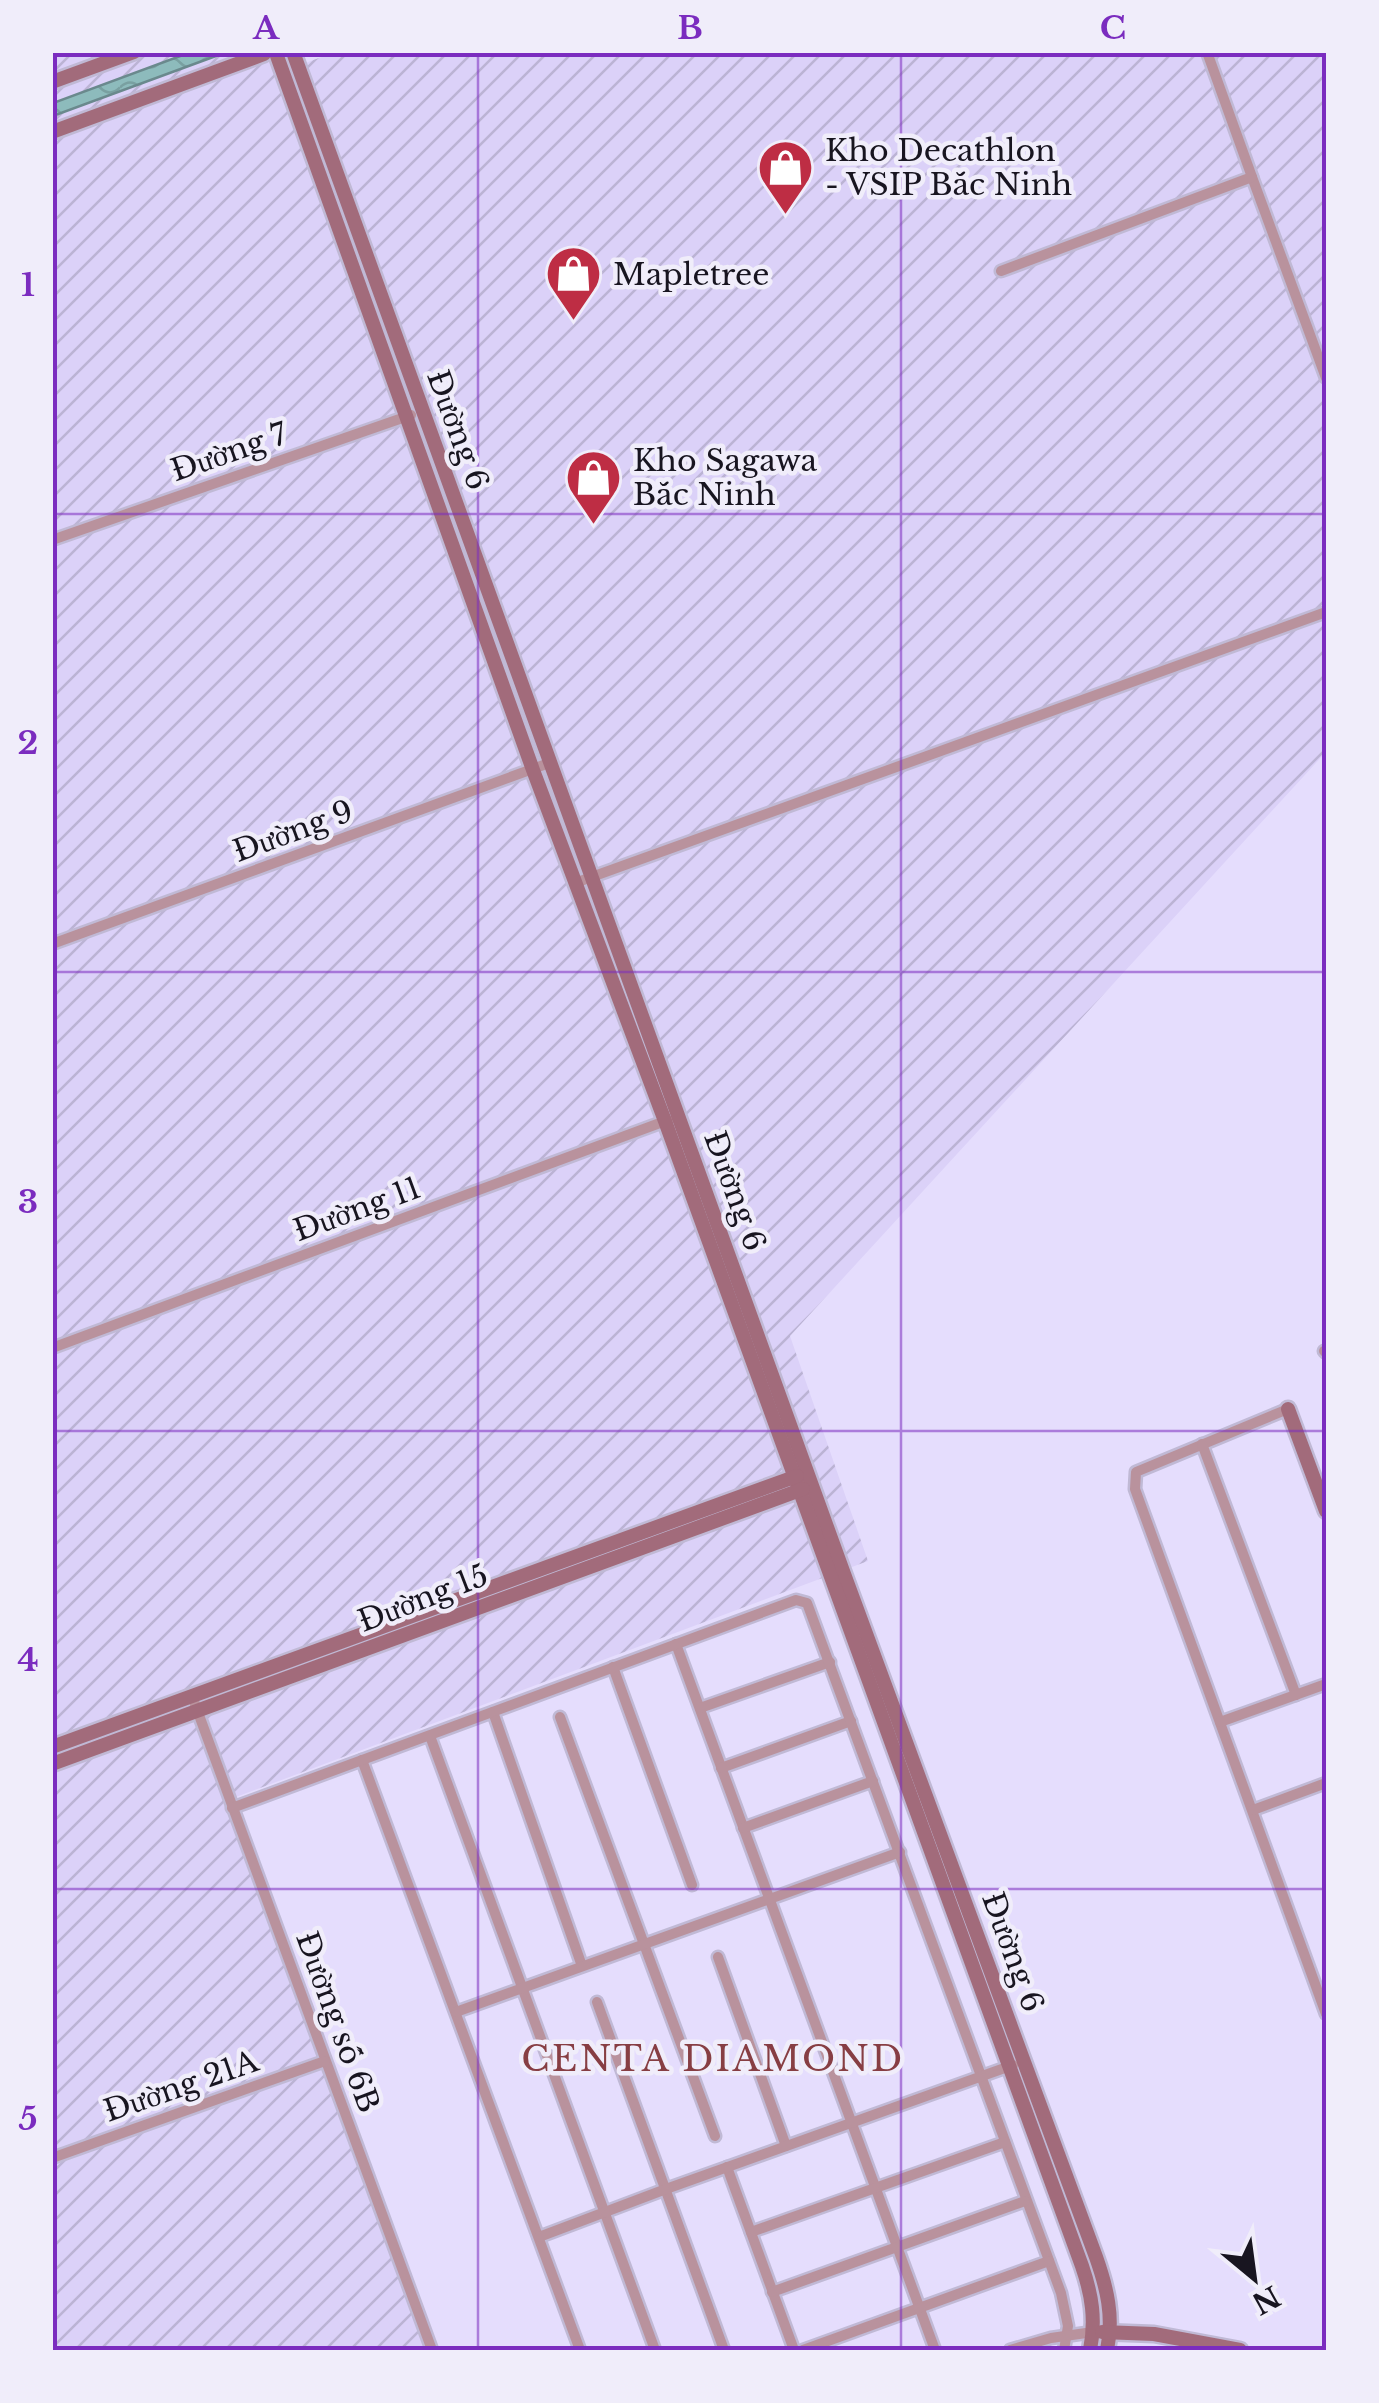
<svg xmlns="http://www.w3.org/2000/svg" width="1379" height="2403" font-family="'Libre Baskerville',serif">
<defs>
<pattern id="industrial-furrows" width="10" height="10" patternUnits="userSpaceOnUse" patternTransform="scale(2.5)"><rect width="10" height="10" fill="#dbd1f8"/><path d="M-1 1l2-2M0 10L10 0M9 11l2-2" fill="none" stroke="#bbb3d4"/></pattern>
<pattern id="water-waves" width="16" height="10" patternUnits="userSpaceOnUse" patternTransform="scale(2.5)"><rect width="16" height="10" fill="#8dbbbc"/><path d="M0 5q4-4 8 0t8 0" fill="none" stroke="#79a0a1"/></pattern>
</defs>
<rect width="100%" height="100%" fill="#e5ddfd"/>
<path fill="url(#industrial-furrows)" d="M 335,52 L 1326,53 L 1326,752 L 790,1336 L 868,1561 L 228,1800 L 428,2350 L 53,2350 L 52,53 L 273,53 L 281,72 Z"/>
<path fill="url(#water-waves)" stroke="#6a898d" stroke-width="2.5" d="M 191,52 L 224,53 L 53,116 L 53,103 Z"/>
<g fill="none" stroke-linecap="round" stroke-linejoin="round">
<defs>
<g id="street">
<path d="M 1252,177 L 1326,378"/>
<path d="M 1001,271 L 1252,177 L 1207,52"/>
<path d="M 52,540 L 411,415"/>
<path d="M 575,883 L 1326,612"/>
<path d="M 52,944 L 549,763"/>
<path d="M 52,1348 L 668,1120"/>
<path d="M 1324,1351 L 1326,1353"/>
<path d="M 1288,1409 L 1136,1472 L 1135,1489 L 1326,2014"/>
<path d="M 1202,1444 L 1296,1695"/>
<path d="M 676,1644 L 935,2350"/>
<path d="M 613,1667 L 692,1885"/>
<path d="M 192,1696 L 432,2350"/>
<path d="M 700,1708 L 830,1662"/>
<path d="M 493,1712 L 582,1966"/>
<path d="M 560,1717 L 715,2136"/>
<path d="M 1220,1722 L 1326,1684"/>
<path d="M 430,1736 L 655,2350"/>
<path d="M 362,1760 L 580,2350"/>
<path d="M 721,1768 L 851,1721"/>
<path d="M 232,1808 L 796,1600 L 807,1603 L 1061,2293 L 1068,2326 L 1064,2350"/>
<path d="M 1253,1810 L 1326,1783"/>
<path d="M 743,1828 L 873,1781"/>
<path d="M 718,1957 L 786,2146"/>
<path d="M 597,2002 L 724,2350"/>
<path d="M 456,2012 L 900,1852"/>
<path d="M 52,2158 L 325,2061"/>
<path d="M 727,2167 L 794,2350"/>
<path d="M 751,2232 L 1005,2142"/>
<path d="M 539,2237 L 666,2189 L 1013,2065"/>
<path d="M 772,2292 L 1025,2201"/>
<path d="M 803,2350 L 1049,2261"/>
<path d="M 1010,2350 L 1051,2338 L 1093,2332"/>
</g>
<g id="secondary">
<path d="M 293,52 L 844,1574 L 1096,2257 C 1107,2288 1114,2317 1107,2350"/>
<path d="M 277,56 L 533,770 L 665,1121 L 1082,2266 C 1092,2295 1096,2320 1090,2350"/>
<path d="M 52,82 L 134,52"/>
<path d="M 52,132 L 264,54"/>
<path d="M 1288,1409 L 1326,1511"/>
<path d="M 52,1747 L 797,1476"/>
<path d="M 52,1764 L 803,1489"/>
<path d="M 1102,2332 L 1154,2334 L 1240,2350"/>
</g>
</defs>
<use href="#street" stroke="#c0b9d5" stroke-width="15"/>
<use href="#secondary" stroke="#c0b9d5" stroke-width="19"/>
<use href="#street" stroke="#b9929d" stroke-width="10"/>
<use href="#secondary" stroke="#a26b7b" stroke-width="14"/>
</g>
<path fill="none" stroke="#7b2cbf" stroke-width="2.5" stroke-opacity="0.55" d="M 478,52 L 478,2350M 901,52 L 901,2350M 52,514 L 1326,514M 52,972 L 1326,972M 52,1431 L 1326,1431M 52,1889 L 1326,1889"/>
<defs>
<symbol id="shop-pin" viewBox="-11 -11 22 30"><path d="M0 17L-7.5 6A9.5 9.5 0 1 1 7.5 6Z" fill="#be2d44" stroke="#f0edfa"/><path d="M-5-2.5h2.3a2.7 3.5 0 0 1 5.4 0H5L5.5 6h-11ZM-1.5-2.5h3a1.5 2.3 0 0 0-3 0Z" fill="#fff"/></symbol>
</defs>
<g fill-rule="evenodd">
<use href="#shop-pin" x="754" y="136" width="63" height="86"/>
<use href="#shop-pin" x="542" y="242" width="63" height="86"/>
<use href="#shop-pin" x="562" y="446" width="63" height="86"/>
</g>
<g text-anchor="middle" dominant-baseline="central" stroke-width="9" stroke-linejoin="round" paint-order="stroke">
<g font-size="30" fill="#181520" stroke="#f0edfa" text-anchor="start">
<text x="825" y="150">Kho Decathlon<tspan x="825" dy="34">- VSIP Bắc Ninh</tspan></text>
<text x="613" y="274">Mapletree</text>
<text x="633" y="460">Kho Sagawa<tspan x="633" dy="34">Bắc Ninh</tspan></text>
</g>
<g font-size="30" fill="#181520" stroke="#f0edfa">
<text transform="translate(458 430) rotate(70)">Đường 6</text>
<text transform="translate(229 452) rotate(-19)">Đường 7</text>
<text transform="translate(293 831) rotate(-20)">Đường 9</text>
<text transform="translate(735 1191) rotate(70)">Đường 6</text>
<text transform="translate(357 1209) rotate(-20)">Đường 11</text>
<text transform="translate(423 1598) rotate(-21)">Đường 15</text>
<text transform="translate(1013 1952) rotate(70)">Đường 6</text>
<text transform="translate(338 2022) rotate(70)">Đường số 6B</text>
<text transform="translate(181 2086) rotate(-19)">Đường 21A</text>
</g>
<g font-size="35" letter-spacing="2.5" fill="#873e43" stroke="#f0edfa">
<text x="713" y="2058">CENTA DIAMOND</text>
</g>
</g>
<rect width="1379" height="2403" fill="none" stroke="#f0edfa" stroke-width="110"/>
<g transform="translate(1254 2278) rotate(151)" stroke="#f0edfa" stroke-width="8" paint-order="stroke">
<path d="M0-8L18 38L0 25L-18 38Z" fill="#181520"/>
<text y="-15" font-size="28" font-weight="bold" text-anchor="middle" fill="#181520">N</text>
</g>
<rect x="55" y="55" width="1269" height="2293" fill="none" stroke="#7b2cbf" stroke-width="4"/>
<g font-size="32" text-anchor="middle" font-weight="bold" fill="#7b2cbf">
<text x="266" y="39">A</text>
<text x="690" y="39">B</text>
<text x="1113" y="39">C</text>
<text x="28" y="296">1</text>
<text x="28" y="754">2</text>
<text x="28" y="1213">3</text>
<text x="28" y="1671">4</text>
<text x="28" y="2130">5</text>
</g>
</svg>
